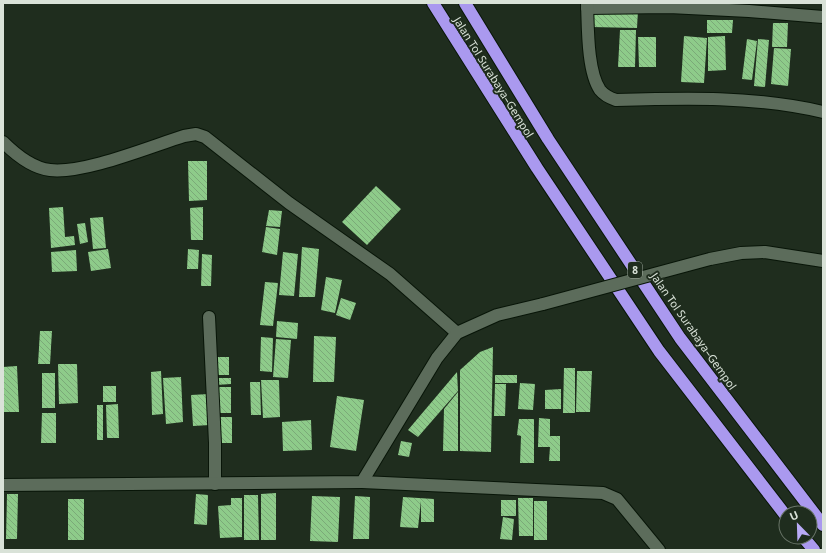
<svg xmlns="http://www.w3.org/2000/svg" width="826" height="553" font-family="'Noto Sans',sans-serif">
<defs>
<pattern id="building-back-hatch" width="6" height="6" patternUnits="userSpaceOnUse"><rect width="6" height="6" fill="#8ecb8a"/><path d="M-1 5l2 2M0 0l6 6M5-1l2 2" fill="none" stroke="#7ba978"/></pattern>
</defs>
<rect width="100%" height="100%" fill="#1f2d1e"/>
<g fill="url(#building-back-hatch)">
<path d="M 592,9 L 638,10 L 637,28 L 591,27 Z"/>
<path d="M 707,20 L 733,20 L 732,33 L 707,33 Z"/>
<path d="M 773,23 L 788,23 L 787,47 L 772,47 Z"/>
<path d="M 620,30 L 636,30 L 635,67 L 618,67 Z"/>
<path d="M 684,36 L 707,38 L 704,83 L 681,82 Z"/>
<path d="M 725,36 L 726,70 L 708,71 L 708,37 Z"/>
<path d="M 638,37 L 656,37 L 656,67 L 639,67 Z"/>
<path d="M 747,39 L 757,41 L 752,80 L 742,79 Z"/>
<path d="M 758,39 L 769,40 L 765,87 L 754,86 Z"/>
<path d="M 774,48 L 791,49 L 788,86 L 771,84 Z"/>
<path d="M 188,161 L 207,161 L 207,200 L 189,201 Z"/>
<path d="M 376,186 L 401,209 L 367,245 L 342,222 Z"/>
<path d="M 63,207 L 65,237 L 74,236 L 75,245 L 51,248 L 49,208 Z"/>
<path d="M 203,207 L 203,240 L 191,240 L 190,208 Z"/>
<path d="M 269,210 L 282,211 L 280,227 L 266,226 Z"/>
<path d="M 103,217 L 106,248 L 93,249 L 90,218 Z"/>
<path d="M 85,223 L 88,242 L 80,244 L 77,224 Z"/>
<path d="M 266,227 L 280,229 L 277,255 L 262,252 Z"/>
<path d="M 302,247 L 319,249 L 315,297 L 299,297 Z"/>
<path d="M 108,249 L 111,268 L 91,271 L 88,252 Z"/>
<path d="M 188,249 L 199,250 L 198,269 L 187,269 Z"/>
<path d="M 76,250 L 77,271 L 52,272 L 51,252 Z"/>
<path d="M 283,252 L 298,254 L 294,296 L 279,295 Z"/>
<path d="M 202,254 L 212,255 L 211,286 L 201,286 Z"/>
<path d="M 326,277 L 342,280 L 335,313 L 321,310 Z"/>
<path d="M 265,282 L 278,283 L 273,326 L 260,325 Z"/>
<path d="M 341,298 L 356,303 L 350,320 L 336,315 Z"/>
<path d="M 277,321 L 298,323 L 297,339 L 276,337 Z"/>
<path d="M 40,331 L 52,331 L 50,364 L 38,364 Z"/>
<path d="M 314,336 L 336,337 L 334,382 L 313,382 Z"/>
<path d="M 261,337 L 273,338 L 272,372 L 260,371 Z"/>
<path d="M 276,339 L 291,340 L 288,378 L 273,377 Z"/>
<path d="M 493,347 L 491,452 L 460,451 L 460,370 L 480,352 Z"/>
<path d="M 216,357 L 229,357 L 229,375 L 217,375 Z"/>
<path d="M 58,364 L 77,364 L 78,403 L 59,404 Z"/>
<path d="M 17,366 L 19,412 L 3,412 L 3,367 Z"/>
<path d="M 564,368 L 575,368 L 575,413 L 563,413 Z"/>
<path d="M 161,371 L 163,414 L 152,415 L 151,372 Z"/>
<path d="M 577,371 L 592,371 L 590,412 L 576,412 Z"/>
<path d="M 457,372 L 458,391 L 418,437 L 408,430 Z"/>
<rect x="42" y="373" width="13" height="35"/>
<rect x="495" y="375" width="22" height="8"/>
<path d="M 181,377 L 183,422 L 166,424 L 163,378 Z"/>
<path d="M 216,378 L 231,378 L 231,384 L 216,385 Z"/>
<path d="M 261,380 L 279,380 L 280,417 L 263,418 Z"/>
<path d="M 250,382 L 260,382 L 261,415 L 251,415 Z"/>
<path d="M 520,383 L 535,384 L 533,410 L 518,409 Z"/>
<path d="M 495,384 L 506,384 L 505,416 L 494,416 Z"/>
<rect x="103" y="386" width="13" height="16"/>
<rect x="217" y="387" width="14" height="26"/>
<path d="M 561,389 L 561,409 L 545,409 L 545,390 Z"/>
<path d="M 458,392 L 458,451 L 443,451 L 444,409 Z"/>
<path d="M 209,394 L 210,425 L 193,426 L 191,395 Z"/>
<path d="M 337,396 L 364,400 L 356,451 L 330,447 Z"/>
<path d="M 118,404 L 119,438 L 107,438 L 106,405 Z"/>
<rect x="97" y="405" width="6" height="35"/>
<path d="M 42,413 L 56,413 L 56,443 L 41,443 Z"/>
<rect x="217" y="417" width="15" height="26"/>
<path d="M 539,418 L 550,419 L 550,436 L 560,436 L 560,461 L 549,461 L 550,447 L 538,447 Z"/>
<path d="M 519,419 L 534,419 L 534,463 L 520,463 L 521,436 L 517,435 Z"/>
<path d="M 311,420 L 312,450 L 283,451 L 282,422 Z"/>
<path d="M 401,441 L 412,443 L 409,457 L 398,455 Z"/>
<path d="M 276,493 L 276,540 L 261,540 L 261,494 Z"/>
<path d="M 7,494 L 18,494 L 17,539 L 6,539 Z"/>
<path d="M 196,494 L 208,495 L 207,525 L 194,524 Z"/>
<path d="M 244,495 L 258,495 L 259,540 L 244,540 Z"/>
<path d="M 312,496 L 340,497 L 338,542 L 310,541 Z"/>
<path d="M 355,496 L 370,497 L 369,539 L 353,539 Z"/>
<path d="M 403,497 L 434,499 L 434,522 L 421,522 L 421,501 L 418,528 L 400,527 Z"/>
<path d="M 231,498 L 242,498 L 242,537 L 220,538 L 218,506 L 231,505 Z"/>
<path d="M 518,498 L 533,498 L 533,536 L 519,536 Z"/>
<rect x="68" y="499" width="16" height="41"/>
<rect x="501" y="500" width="15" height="16"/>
<rect x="534" y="501" width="13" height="39"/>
<path d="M 503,517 L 514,519 L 512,540 L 500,539 Z"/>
</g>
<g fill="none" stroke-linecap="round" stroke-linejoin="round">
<defs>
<g id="street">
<path d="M 587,8 L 669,7 L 749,11 L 823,17"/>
<path d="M 3,142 C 15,154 32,168 50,170 C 84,174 149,147 184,136 L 196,134 L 205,137 L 289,203 L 390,274 L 457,333"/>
<path d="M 209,317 L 215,443 L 215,484"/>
<path d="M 362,482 L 603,493 L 617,499 L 659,550"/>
</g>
<g id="secondary">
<path d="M 587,3 C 588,26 587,71 600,90 C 604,95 610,98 616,100 C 685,98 755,96 823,112"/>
<path d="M 710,259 L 741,253 L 765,252 L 823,261"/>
<path d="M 3,485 L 362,482 L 437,358 L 457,333 L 497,315 L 543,304"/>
</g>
<g id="highway">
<path d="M 433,3 L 537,168 L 659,351 L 786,516"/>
<path d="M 465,3 L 548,139 L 680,338 L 823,525"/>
<path d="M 803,537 L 814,550"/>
</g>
</defs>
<use href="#street" stroke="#081508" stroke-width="14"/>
<use href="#secondary" stroke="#081508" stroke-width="14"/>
<use href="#highway" stroke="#081508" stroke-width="14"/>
<use href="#street" stroke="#5c6c5b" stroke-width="12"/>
<use href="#secondary" stroke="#5c6c5b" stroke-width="12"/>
<use href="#highway" stroke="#aa99ef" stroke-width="12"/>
<defs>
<path id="secondary-bridge" d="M 543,304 L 710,259"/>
</defs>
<use href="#secondary-bridge" stroke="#081508" stroke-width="14" stroke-linecap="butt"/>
<use href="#secondary-bridge" stroke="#5c6c5b" stroke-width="12"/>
</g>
<g text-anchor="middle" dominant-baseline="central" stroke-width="4" stroke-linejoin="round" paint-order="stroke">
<rect fill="#1f2d1e" stroke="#a1aca0" stroke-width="1" x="628" y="262" width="14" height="16" rx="3"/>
<g font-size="10" font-weight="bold" fill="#d9e2d8">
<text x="635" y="270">8</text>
</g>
<g font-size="11" fill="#d9e2d8" stroke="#1f2d1e">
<text transform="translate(494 77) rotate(58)">Jalan Tol Surabaya–Gempol</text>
<text transform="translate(694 331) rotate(55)">Jalan Tol Surabaya–Gempol</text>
</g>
</g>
<rect width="826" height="553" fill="none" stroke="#d9e2d8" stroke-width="8"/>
<g transform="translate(798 525) rotate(337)"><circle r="19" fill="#1f2d1e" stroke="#697568"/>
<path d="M0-3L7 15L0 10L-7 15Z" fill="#b9abf7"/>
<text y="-6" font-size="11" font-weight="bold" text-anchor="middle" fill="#d9e2d8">U</text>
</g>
</svg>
